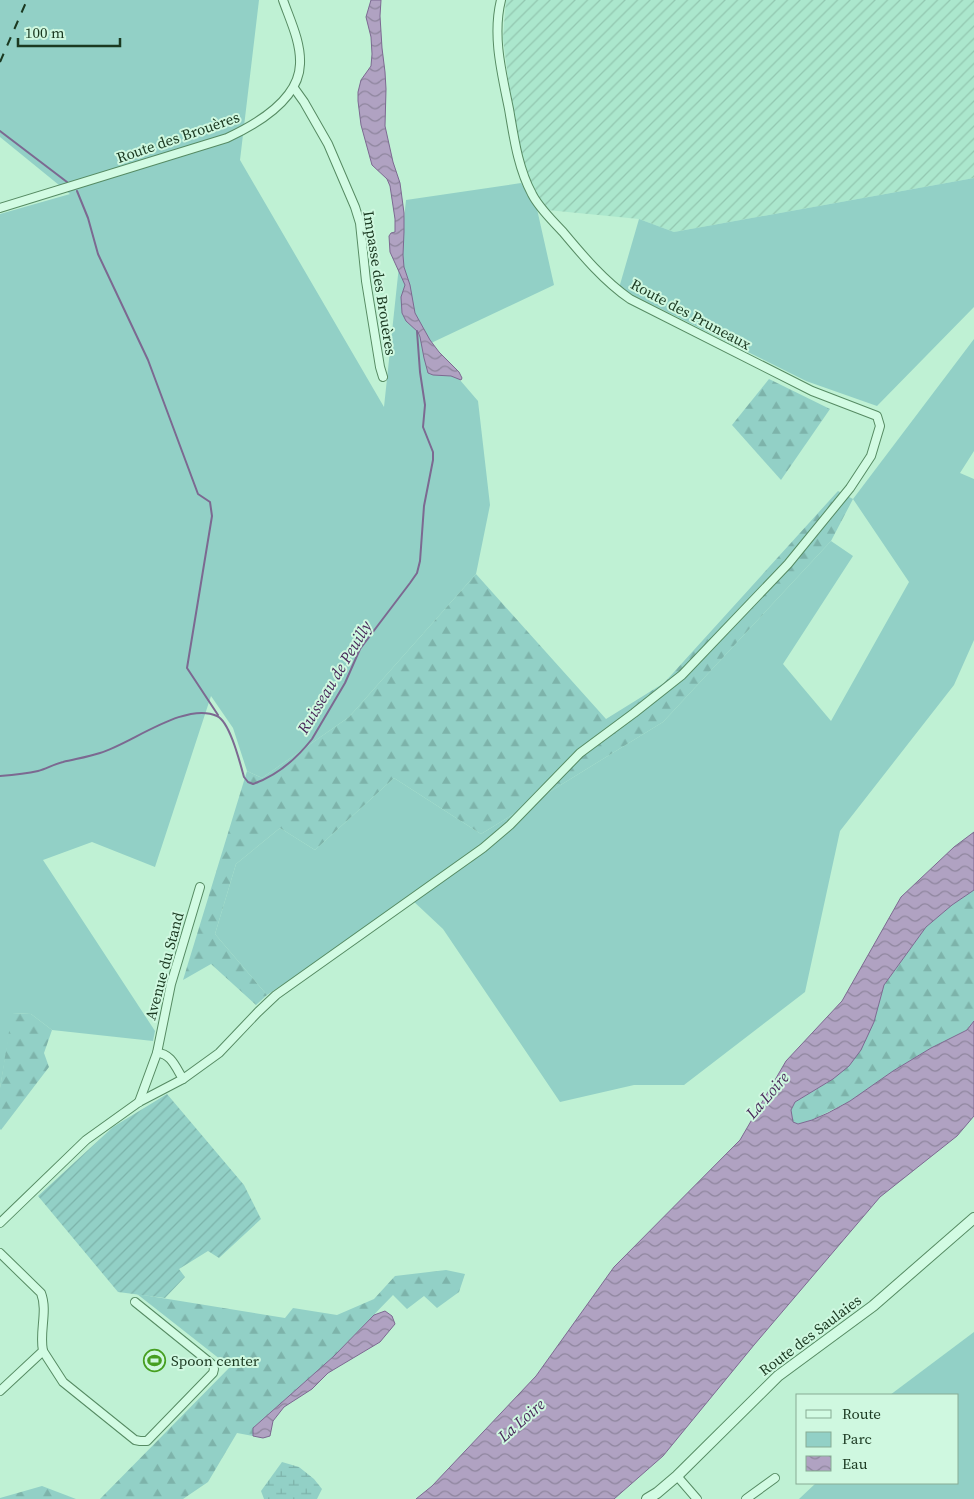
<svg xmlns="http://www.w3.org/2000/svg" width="974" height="1499" font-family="'Source Serif 4',serif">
<defs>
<pattern id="farmland-furrows" width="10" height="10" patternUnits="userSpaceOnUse" patternTransform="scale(1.25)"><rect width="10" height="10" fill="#abe7cd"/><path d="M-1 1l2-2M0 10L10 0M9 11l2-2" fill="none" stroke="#93c7b0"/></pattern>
<pattern id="forest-firs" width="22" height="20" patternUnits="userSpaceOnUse" patternTransform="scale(1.25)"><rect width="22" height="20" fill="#92d0c6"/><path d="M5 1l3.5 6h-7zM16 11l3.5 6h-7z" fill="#7db3aa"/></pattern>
<pattern id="wetland-marsh" width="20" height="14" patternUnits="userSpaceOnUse" patternTransform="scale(1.25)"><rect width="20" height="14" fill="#92d0c6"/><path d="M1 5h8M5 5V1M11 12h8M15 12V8" fill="none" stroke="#7db3aa"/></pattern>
<pattern id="garden-furrows" width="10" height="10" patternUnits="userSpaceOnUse" patternTransform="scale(1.25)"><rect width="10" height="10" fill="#92d0c6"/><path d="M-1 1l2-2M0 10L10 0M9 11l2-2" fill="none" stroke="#7db3aa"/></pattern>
<pattern id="water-waves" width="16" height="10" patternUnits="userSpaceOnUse" patternTransform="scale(1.25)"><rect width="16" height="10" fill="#b0a2c2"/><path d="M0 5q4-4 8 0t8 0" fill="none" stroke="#8e859d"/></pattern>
</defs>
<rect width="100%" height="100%" fill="#bff1d4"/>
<path fill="url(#farmland-furrows)" d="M 506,0 L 974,0 L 974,178 L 674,232 L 639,219 L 537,209 L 521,183 L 503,38 Z"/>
<g fill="#92d0c6">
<path d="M 0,0 L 259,0 L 240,160 L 384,407 L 406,200 L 521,183 L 537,209 L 554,285 L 429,344 L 478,401 L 490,505 L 476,574 L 349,717 L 262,778 L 247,771 L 233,728 L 211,696 L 155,867 L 92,842 L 43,860 L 155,1031 L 153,1041 L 52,1030 L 31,1014 L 13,1013 L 0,1088 L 0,214 L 70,194 L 0,137 Z"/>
<path d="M 974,178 L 974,307 L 877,406 L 806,381 L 619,288 L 639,219 L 674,232 Z"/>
<path d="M 974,339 L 974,451 L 960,473 L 974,479 L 974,640 L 954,685 L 840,831 L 805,992 L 684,1085 L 634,1085 L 560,1102 L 443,929 L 411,899 L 267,995 L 215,934 L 236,864 L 280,828 L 315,850 L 394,778 L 481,834 L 663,722 L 831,541 L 853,556 L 783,664 L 831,721 L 909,582 L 853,499 Z"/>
<path d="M 974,1332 L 974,1499 L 799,1499 L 816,1483 L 958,1483 L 958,1395 L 890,1395 Z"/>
</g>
<g fill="url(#forest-firs)">
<path d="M 769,379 L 830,409 L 781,480 L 732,425 Z"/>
<path d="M 838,491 L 853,499 L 831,541 L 663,722 L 481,834 L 394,778 L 315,850 L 280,828 L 236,864 L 215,934 L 267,995 L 256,1005 L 211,964 L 183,980 L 247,771 L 262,778 L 349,717 L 476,574 L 606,719 L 664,683 Z"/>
<path d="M 974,890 L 974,1021 L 967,1030 L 931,1048 L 893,1071 L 850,1101 L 812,1120 L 798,1124 L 793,1122 L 791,1110 L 795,1102 L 833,1079 L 874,1022 L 884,985 L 926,927 L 952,905 Z"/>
<path d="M 12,1013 L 31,1014 L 52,1030 L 44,1053 L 49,1067 L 1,1130 L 0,1129 L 0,1088 Z"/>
<path d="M 446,1270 L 465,1274 L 459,1292 L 437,1308 L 424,1296 L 407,1309 L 393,1295 L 334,1356 L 253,1428 L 253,1436 L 237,1433 L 208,1482 L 183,1499 L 100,1499 L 230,1367 L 137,1294 L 285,1318 L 293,1308 L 337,1315 L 374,1299 L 395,1276 Z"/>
<path d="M 42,1486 L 76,1499 L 0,1499 L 0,1498 Z"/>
</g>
<path fill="url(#wetland-marsh)" d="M 282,1462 L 299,1467 L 314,1479 L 322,1489 L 317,1499 L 264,1499 L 261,1491 Z"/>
<path fill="url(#garden-furrows)" d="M 167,1094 L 244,1185 L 261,1219 L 219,1258 L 208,1251 L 179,1269 L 185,1277 L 165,1298 L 118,1292 L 38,1196 L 113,1127 Z"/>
<g fill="url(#water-waves)" stroke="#7c6991">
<path d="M 371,0 L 381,0 L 380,16 L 382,48 L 385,72 L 386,89 L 385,126 L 393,162 L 400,183 L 404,213 L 404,232 L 403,255 L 404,267 L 410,285 L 415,313 L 430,340 L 439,352 L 459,372 L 462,378 L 461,380 L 451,376 L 433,375 L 428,373 L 424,358 L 420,337 L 418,332 L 406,321 L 402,313 L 401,297 L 405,285 L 390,252 L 389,236 L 391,233 L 395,232 L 395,219 L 390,186 L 387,179 L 372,165 L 361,125 L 358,101 L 358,92 L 361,80 L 371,66 L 372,54 L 371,37 L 366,17 Z"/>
<path d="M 974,832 L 974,890 L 952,905 L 926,927 L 884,985 L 874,1022 L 861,1050 L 849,1066 L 833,1079 L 795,1102 L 791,1110 L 793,1122 L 798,1124 L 812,1120 L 828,1113 L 850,1101 L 893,1071 L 931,1048 L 967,1030 L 974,1021 L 974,1116 L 957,1136 L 880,1197 L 754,1345 L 663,1456 L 614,1499 L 416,1499 L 432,1486 L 536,1376 L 614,1267 L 740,1140 L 786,1061 L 842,1001 L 901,897 L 954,847 Z"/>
<path d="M 385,1311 L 392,1316 L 395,1324 L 380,1342 L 328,1373 L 312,1389 L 284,1407 L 273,1421 L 270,1436 L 263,1438 L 253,1436 L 253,1428 L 334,1356 L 374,1315 Z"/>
</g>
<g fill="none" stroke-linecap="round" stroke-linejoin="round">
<g stroke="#7c6991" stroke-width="2">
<path d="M 0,131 L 67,182"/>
<path d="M 77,191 L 88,218 L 98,254 L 148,360 L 198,494 L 210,502 L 212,516 L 187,668 L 218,715"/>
<path d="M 0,776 C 13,775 25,774 38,771 C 46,769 54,764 63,762 C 75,759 88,757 100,753 C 131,744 185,701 217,716 C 230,722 240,763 244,777 L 248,782 L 253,784 C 276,776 297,758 312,739 L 345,683 L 360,649 L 410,583 L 417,573 L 420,561 L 424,506 L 433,460 L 433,452 L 423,427 L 425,405 L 420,372 L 417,331"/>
</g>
<defs>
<g id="minor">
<path d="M 294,88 L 304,102 L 328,144 L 355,207 L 360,223 L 366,281 L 380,367 L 383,377"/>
<path d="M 0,208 L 227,138 C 257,124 299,100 300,64 C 301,42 290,20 283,0"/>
<path d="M 157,1053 C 171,1053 176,1068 183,1079"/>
<path d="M 139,1102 L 157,1053 L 171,984 L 200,887"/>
<path d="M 0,1223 L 86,1140 L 139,1102 L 183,1079 L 219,1053 L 258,1012 L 276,995 L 483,848 L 510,825 L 580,753 L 634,713 L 682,675 L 788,564 L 850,488 L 871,456 L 880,426 L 877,416 L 812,391 L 630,299 C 604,281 583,256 563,232 C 552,220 539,208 532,194 C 518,168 514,138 509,109 C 502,74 492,36 501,0"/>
<path d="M 0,1253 L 41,1293 C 48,1311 39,1332 43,1351 L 0,1391"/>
<path d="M 43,1351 L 63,1382 L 135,1440 L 140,1441 L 147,1441 L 213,1373 L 214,1369 L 213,1365 L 135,1302"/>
<path d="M 677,1476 L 697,1499"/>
<path d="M 746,1499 L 775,1478"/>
</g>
<path id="tertiary" d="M 647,1499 L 657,1493 L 677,1476 L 778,1376 L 873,1306 L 974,1218"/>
</defs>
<use href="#minor" stroke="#568b63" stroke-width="10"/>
<use href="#tertiary" stroke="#568b63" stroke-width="12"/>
<use href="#minor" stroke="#d2fbe3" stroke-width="8"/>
<use href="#tertiary" stroke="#d2fbe3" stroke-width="10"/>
<path stroke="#1b3921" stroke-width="2" stroke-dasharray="9 9" stroke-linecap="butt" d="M 0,62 L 27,0"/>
</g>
<defs>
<symbol id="stadium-ring" viewBox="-11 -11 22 22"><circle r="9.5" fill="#cff8e0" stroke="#469f21" stroke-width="1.5"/><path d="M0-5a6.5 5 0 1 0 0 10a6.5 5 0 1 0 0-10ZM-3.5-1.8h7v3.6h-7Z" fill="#469f21"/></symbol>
</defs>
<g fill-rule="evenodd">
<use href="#stadium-ring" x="142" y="1348" width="25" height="25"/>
</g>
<g text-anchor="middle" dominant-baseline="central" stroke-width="4" stroke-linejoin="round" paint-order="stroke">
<g font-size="15" fill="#1b3921" stroke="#cff8e0">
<text transform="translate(178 137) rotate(-19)">Route des Brouères</text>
<text transform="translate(380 283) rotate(81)">Impasse des Brouères</text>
<text transform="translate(691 314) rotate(28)">Route des Pruneaux</text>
<text transform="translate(164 966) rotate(-75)">Avenue du Stand</text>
<text transform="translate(810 1335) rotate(-37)">Route des Saulaies</text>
</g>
<g font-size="15" fill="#1b3921" stroke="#cff8e0" text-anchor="start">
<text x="171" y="1360">Spoon center</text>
</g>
<g font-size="16" font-style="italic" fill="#49295a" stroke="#cff8e0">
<text transform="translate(334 677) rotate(-59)">Ruisseau de Peuilly</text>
<text transform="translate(767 1095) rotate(-49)">La Loire</text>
<text transform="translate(521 1420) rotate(-41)">La Loire</text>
</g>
</g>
<rect x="796" y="1394" width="162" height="90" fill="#cff8e0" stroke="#87ac94"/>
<rect x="806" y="1410" width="25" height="8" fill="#d2fbe3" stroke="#87ac94"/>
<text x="842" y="1419" font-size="15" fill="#1b3921">Route</text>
<rect x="806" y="1432" width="25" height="15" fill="#92d0c6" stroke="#87ac94"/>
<text x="842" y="1444" font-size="15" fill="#1b3921">Parc</text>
<rect x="806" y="1456" width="25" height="15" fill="url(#water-waves)" stroke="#87ac94"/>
<text x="842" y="1469" font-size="15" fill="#1b3921">Eau</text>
<path d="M18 38v8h102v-8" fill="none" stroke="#1b3921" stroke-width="2.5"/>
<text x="25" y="38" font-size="15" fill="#1b3921" stroke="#cff8e0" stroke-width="4" paint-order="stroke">100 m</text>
</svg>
